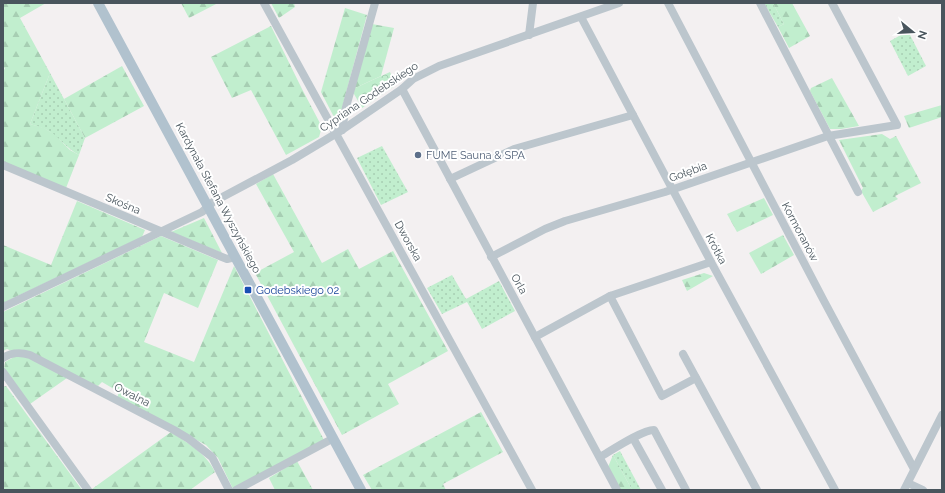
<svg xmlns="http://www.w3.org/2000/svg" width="945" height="493" font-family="Raleway,sans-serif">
<defs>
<pattern id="grass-dots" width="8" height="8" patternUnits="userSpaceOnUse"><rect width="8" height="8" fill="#c1eece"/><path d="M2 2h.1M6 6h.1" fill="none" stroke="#a7ceb3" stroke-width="1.8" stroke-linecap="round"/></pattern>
<pattern id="forest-firs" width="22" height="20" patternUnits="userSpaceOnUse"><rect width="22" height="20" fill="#c1eece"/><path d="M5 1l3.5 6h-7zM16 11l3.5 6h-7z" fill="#a7ceb3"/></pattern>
<pattern id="park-crowns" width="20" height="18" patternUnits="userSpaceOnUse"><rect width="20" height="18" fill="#c1eece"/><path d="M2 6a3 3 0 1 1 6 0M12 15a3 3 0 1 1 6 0" fill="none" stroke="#a7ceb3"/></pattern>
</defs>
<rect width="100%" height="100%" fill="#f3f0f1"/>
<g fill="url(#grass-dots)">
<path d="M 764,3 L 773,3 L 784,24 L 778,27 Z"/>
<path d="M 908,31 L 926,66 L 908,76 L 890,41 Z"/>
<path d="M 50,73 L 85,138 L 79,155 C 66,148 58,136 45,129 C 41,127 35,126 30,124 Z"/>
<path d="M 382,146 L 408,192 L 381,205 L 357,158 Z"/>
<path d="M 452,275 L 466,299 L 499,281 L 515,311 L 482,329 L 467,302 L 442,314 L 427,288 Z"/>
<path d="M 620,451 L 641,490 L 632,490 L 613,455 Z"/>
</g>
<g fill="url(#forest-firs)">
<path d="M 3,3 L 46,3 L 20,18 L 50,73 L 30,124 L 44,128 L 55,135 L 70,150 L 79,155 L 66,188 L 3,162 L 3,72 L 5,68 L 3,67 Z"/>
<path d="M 181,3 L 218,3 L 189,18 Z"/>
<path d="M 271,3 L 294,3 L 295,7 L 279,18 Z"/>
<path d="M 773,3 L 792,3 L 810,36 L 789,48 L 778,27 L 784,24 Z"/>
<path d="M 345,8 L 367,15 L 339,119 L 335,119 L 321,92 Z"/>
<path d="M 372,24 L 394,28 L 381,76 L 353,89 Z"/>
<path d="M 271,26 L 302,89 L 322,127 L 319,137 L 286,155 L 251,90 L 232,98 L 211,57 Z"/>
<path d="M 122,66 L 144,106 L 85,138 L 64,99 Z"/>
<path d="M 832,78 L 859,126 L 841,129 L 830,129 L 810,91 L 811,88 Z"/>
<path d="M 942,105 L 942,117 L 909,128 L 904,116 Z"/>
<path d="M 882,134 L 890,139 L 896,136 L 921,183 L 895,196 L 898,199 L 873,212 L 861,191 L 863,188 L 839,140 Z"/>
<path d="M 273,174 L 322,263 L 348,249 L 359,269 L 393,251 L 448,351 L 388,384 L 399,404 L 342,435 L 255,273 L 294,252 L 256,184 Z"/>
<path d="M 764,198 L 773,215 L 737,232 L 727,214 Z"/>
<path d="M 77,201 L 145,230 L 142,237 L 3,303 L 3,245 L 51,265 Z"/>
<path d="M 204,218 L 222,253 L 171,232 Z"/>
<path d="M 783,235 L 794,255 L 761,274 L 749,253 Z"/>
<path d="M 161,236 L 218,260 L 198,308 L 164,293 L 144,342 L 194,362 L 234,266 L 324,440 L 233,489 L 218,458 L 206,445 L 117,398 L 119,392 L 102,382 L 98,386 L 7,349 L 3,351 L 3,312 Z"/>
<path d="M 704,273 L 713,276 L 687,291 L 682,280 Z"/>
<path d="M 21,353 L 67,378 L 30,404 L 4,369 L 5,362 Z"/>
<path d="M 6,386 L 82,490 L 3,490 L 3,387 Z"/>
<path d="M 481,412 L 503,452 L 443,484 L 446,490 L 372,490 L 363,475 Z"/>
<path d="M 171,432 C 189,444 206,453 215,472 L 190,490 L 92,489 Z"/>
<path d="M 613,455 L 632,490 L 620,490 L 608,467 Z"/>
<path d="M 297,461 L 313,490 L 275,490 L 269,478 Z"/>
</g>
<path fill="url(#park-crowns)" d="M 390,72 L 396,85 L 362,108 L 354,94 L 353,89 Z"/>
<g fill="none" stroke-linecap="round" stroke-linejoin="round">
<g stroke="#bcc6cd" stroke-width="8">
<path d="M 264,3 L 532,490"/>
<path d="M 668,3 L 824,301 L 914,469"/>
<path d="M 760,3 L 858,192"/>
<path d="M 581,17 L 711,262 L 835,490"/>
<path d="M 529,35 L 533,3"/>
<path d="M 402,89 L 617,490"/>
<path d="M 342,130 L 346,107 L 375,3"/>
<path d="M 3,165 L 222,257 L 227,259 L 235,257"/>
<path d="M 450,179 L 514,149 L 633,115"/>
<path d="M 491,257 L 545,229 L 565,221 L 665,192 L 828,136 L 897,125 L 832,3"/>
<path d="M 610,296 L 662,396 L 696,378"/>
<path d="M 3,307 L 202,212 L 213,202 L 292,160 L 342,130 L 402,89 L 413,79 L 439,66 L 619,3"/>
<path d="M 535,337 L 610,296 L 711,262"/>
<path d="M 683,354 L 757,490"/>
<path d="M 3,358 C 12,352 20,352 30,355 L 174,430 L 189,439 L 212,457 L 229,490"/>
<path d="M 3,372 L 88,490"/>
<path d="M 633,438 L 662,490"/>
<path d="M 600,457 C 612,450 642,430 654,430 L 686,490"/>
<path d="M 908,483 L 923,490"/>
<path d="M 236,490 L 332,439"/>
<path d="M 904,490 L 942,415"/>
</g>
<path stroke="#b1c2ce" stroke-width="10" d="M 98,3 L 361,490"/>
</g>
<circle fill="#5c6f8a" stroke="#fff" stroke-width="1.5" cx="418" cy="155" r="4"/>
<rect fill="#1a4fb4" stroke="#fff" stroke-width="1.5" x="244" y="286" width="8" height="8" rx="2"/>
<g text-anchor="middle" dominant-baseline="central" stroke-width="4" stroke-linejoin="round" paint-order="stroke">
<g font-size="11" fill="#49555d" stroke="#fff">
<text transform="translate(369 97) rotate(-34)">Cypriana Godebskiego</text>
<text transform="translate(688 172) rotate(-20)">Gołębia</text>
<text transform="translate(218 198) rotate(62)">Kardynała Stefana Wyszyńskiego</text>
<text transform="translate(123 204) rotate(23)">Skośna</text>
<text transform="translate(800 232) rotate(62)">Kormoranów</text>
<text transform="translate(408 241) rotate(61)">Dworska</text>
<text transform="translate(716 249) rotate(62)">Krótka</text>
<text transform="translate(519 284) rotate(61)">Orla</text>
<text transform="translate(132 395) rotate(27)">Owalna</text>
</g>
<g font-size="11" fill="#4e5e75" stroke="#fff" text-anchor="start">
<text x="426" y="155">FUME Sauna &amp; SPA</text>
</g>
<g font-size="11" fill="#164399" stroke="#fff" text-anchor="start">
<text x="256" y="290">Godebskiego 02</text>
</g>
</g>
<rect width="945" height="493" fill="none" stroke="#49555d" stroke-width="8"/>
<g transform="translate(913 32) rotate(108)" stroke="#ffffff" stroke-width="3" paint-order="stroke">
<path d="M0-3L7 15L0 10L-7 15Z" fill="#49555d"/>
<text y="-6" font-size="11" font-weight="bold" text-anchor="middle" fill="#49555d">N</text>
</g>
</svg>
